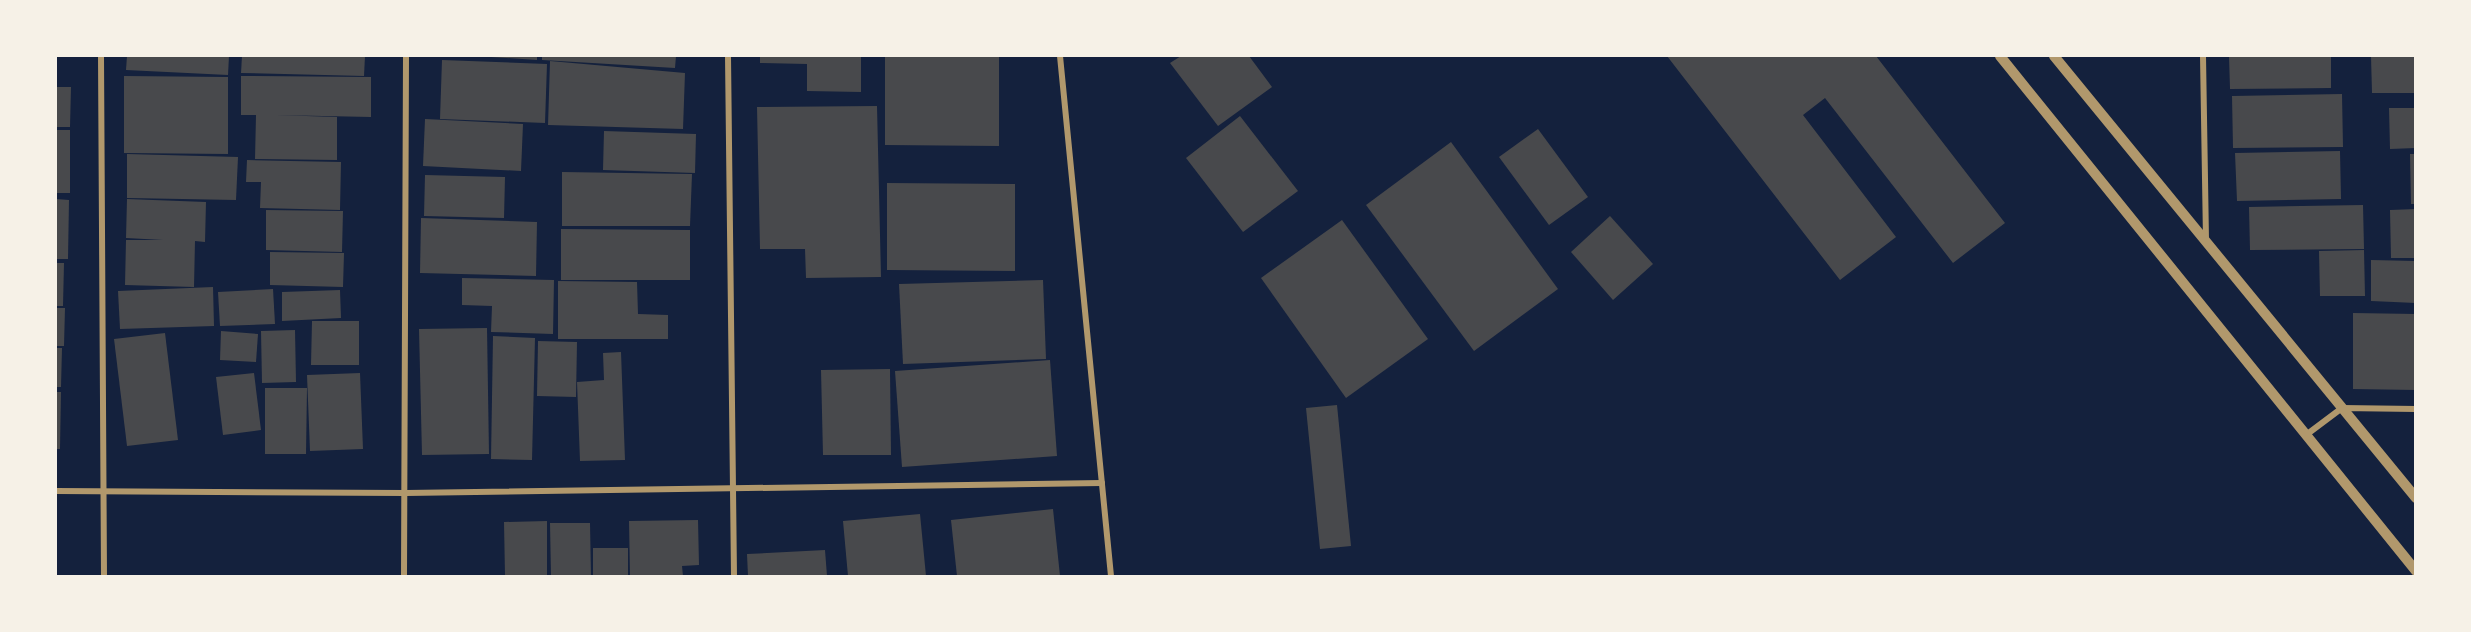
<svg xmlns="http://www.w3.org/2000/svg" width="2471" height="632" font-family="Figtree,sans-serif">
<rect width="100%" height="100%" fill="#14213d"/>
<g fill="#48494c">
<path d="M 127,56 L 229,56 L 228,75 L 126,70 Z"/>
<path d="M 242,56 L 365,56 L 364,76 L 241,73 Z"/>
<path d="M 492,56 L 537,56 L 537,60 L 491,57 Z"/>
<path d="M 542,56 L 676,56 L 675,68 L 542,60 Z"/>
<path d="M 760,56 L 861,56 L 861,92 L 807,91 L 807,64 L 760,63 Z"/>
<path d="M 885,56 L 999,56 L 999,146 L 885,145 Z"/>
<path d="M 1181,56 L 1249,56 L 1272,87 L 1218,126 L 1170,63 Z"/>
<path d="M 1667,56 L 1876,56 L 2005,223 L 1953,263 L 1825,98 L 1803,115 L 1896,237 L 1840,280 Z"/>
<path d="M 2229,56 L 2331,56 L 2331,88 L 2230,89 Z"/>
<path d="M 2371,56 L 2416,56 L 2416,93 L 2372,93 Z"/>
<path d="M 442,60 L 547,64 L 545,123 L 440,119 Z"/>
<path d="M 550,61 L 685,73 L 683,129 L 548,125 Z"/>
<path d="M 124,76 L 228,77 L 228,154 L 124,153 Z"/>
<path d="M 241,76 L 371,77 L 371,117 L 275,115 L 337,117 L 337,160 L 255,159 L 256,115 L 241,115 Z"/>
<path d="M 56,87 L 71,87 L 70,127 L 56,127 Z"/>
<path d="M 2342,94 L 2343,147 L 2233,148 L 2232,96 Z"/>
<path d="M 877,106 L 881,277 L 806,278 L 805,249 L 760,249 L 757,107 Z"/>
<path d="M 2389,108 L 2416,108 L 2416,148 L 2390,149 Z"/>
<path d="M 1240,116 L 1298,191 L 1243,232 L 1186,158 Z"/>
<path d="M 425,119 L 523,124 L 521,171 L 423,166 Z"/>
<path d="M 1538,129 L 1588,197 L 1549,225 L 1499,157 Z"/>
<rect x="56" y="130" width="14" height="63"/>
<path d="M 604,131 L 696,134 L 695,173 L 603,170 Z"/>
<path d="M 1451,142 L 1558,289 L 1474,351 L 1366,205 Z"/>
<path d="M 2340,151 L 2341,199 L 2237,201 L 2235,153 Z"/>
<path d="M 127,154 L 238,157 L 236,200 L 127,198 Z"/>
<path d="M 2410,154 L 2416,154 L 2416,204 L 2411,204 Z"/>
<path d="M 247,160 L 341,162 L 340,210 L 260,208 L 261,182 L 246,182 Z"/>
<path d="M 562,172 L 692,174 L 690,226 L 562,226 Z"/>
<path d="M 425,175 L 505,177 L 504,218 L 424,216 Z"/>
<path d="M 887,183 L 1015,184 L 1015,271 L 887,270 Z"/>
<path d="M 56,199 L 69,200 L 68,259 L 56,259 Z"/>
<path d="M 127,199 L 206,202 L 205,242 L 195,241 L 194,287 L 125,285 L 126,240 L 163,240 L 126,238 Z"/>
<path d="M 2363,205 L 2364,249 L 2250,250 L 2249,207 Z"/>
<path d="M 2416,209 L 2416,258 L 2391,258 L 2390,210 Z"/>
<path d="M 266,210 L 343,211 L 342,252 L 266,250 Z"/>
<path d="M 1610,216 L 1653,264 L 1613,300 L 1571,252 Z"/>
<path d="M 421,218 L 537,222 L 536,276 L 420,273 Z"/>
<path d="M 1342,220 L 1428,339 L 1346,398 L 1261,278 Z"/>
<path d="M 561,229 L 690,230 L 690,280 L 561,280 Z"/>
<path d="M 2364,250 L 2365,296 L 2320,296 L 2319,251 Z"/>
<path d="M 270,252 L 344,253 L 343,287 L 270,285 Z"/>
<path d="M 2371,260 L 2416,261 L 2416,303 L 2371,301 Z"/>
<path d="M 56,263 L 64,263 L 63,306 L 56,306 Z"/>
<path d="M 462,278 L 554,280 L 553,334 L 491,332 L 492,306 L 462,305 Z"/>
<path d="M 1043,280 L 1046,359 L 903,364 L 899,284 Z"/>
<path d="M 558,281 L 637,282 L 638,314 L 668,315 L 668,339 L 558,339 Z"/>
<path d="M 213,287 L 214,326 L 120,329 L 118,291 Z"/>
<path d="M 273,289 L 275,324 L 220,326 L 218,292 Z"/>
<path d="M 340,290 L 341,318 L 282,321 L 282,292 Z"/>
<path d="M 56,308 L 65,308 L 64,346 L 56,346 Z"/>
<path d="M 2353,313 L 2416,314 L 2416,390 L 2353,389 Z"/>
<path d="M 312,321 L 359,321 L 359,365 L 311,365 Z"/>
<path d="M 487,328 L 489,454 L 422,455 L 419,329 Z"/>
<path d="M 295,330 L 296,382 L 262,383 L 261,331 Z"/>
<path d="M 221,331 L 258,334 L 256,362 L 220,360 Z"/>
<path d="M 165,333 L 178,440 L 127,446 L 114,339 Z"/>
<path d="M 493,336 L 535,338 L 532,460 L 491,459 Z"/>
<path d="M 538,341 L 577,342 L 576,397 L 537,396 Z"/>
<path d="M 56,348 L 62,348 L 61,387 L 56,387 Z"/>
<path d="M 621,352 L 625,460 L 580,461 L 577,382 L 604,380 L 603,353 Z"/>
<path d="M 1050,360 L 1057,456 L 902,467 L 895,371 Z"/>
<path d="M 890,369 L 891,455 L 823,455 L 821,370 Z"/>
<path d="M 254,373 L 261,430 L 223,435 L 216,377 Z"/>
<path d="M 360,373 L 363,449 L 310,451 L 307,375 Z"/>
<path d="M 265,388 L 307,388 L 306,454 L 265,454 Z"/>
<path d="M 56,392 L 61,392 L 60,449 L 56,449 Z"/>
<path d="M 1337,405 L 1351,546 L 1320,549 L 1306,408 Z"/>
<path d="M 1053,509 L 1060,576 L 957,576 L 951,520 Z"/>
<path d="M 920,514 L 926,576 L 848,576 L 843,521 Z"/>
<path d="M 698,520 L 699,565 L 682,566 L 683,576 L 630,576 L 629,521 Z"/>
<path d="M 547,521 L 547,576 L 505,576 L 504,522 Z"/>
<path d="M 550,523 L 590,523 L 591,576 L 551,576 Z"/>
<rect x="593" y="548" width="35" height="28"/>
<path d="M 825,550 L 827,576 L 748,576 L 747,554 Z"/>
</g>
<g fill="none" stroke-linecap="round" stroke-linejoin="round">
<g stroke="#b1986c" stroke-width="6">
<path d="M 101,56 L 104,576"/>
<path d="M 728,56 L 734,576"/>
<path d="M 1060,56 L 1111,576"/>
<path d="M 2203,56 L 2206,240"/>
<path d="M 2306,435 L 2342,408 L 2416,409"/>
<path d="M 56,491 L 406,493 L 1102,483"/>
<path d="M 404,576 L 406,56"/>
</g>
<g stroke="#b1986c" stroke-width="10">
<path d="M 2000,56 L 2416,571"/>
<path d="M 2054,56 L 2416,498"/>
</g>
</g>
<rect width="2471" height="632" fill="none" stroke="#f6f1e7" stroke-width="114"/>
</svg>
